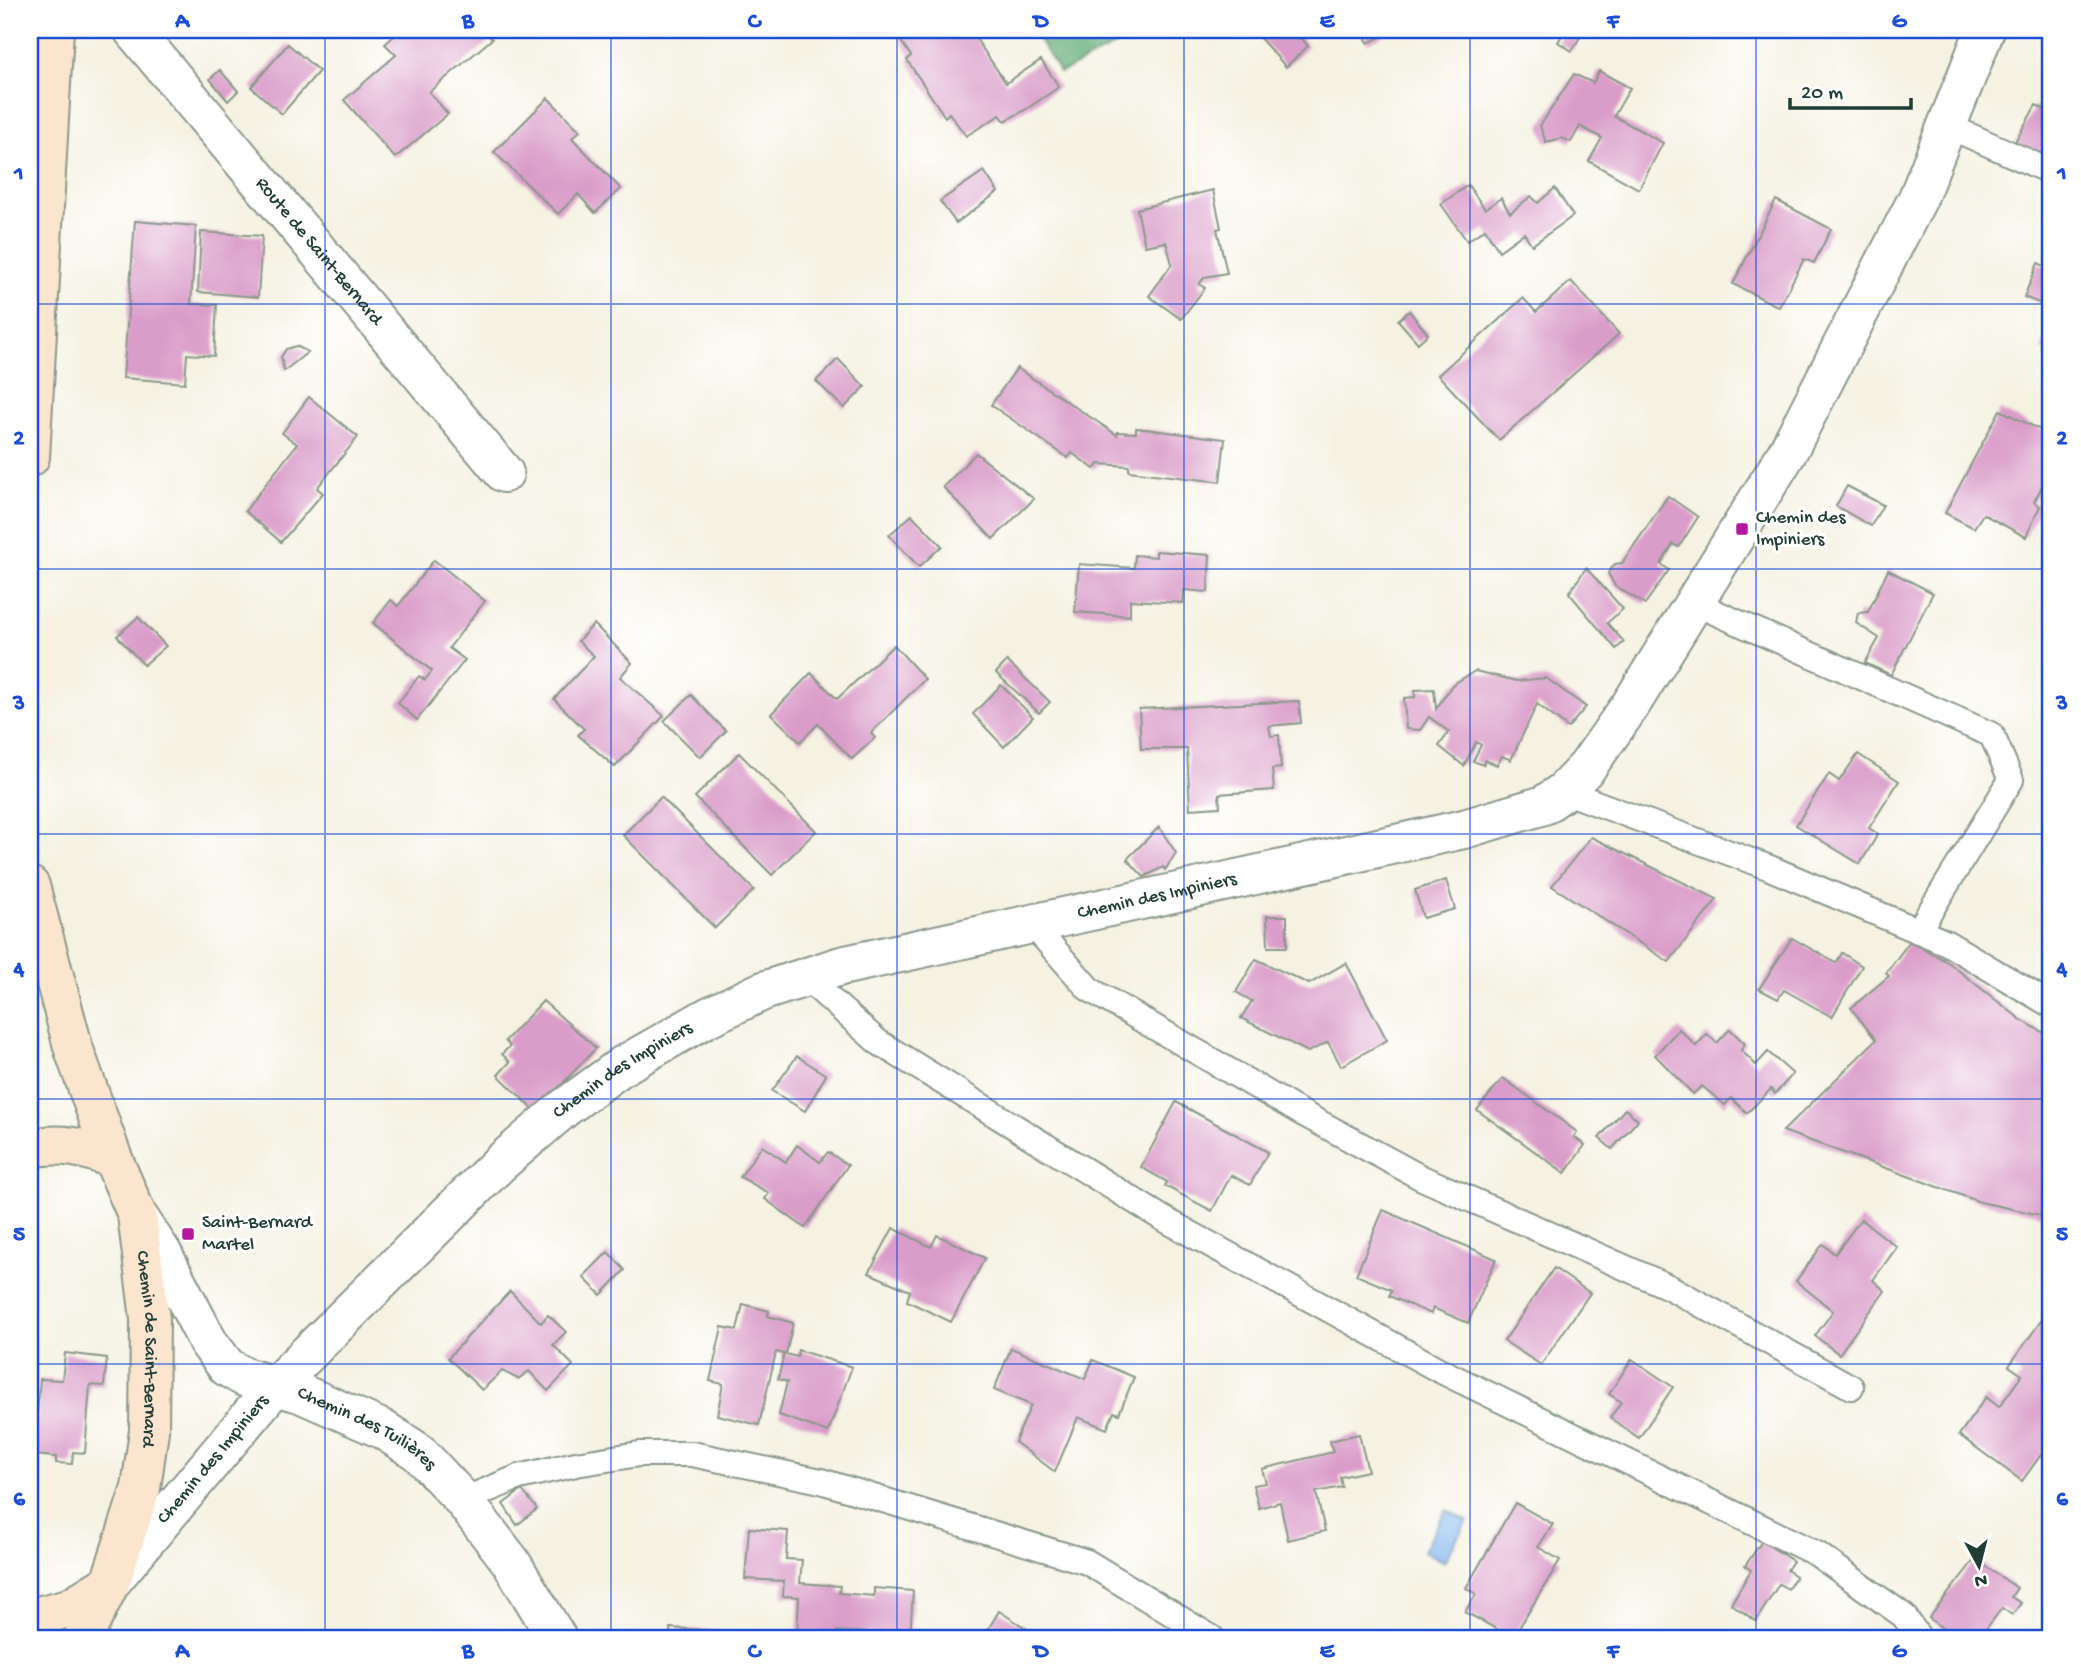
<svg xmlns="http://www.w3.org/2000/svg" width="2081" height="1668" font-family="'Gochi Hand',sans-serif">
<rect width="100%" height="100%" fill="#fff"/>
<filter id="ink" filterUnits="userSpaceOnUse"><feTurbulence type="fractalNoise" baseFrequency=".0143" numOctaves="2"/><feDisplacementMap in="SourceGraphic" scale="14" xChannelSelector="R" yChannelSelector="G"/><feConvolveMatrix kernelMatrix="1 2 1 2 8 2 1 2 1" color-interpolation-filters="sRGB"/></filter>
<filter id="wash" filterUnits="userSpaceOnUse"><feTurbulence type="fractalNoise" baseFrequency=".00686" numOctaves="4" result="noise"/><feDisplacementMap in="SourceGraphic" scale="28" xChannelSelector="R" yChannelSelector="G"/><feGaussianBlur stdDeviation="1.57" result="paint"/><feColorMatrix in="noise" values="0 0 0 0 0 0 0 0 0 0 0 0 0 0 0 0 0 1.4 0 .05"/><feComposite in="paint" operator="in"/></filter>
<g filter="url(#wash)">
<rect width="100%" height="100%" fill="#f5f2e2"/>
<path fill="#62ac74" stroke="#407454" stroke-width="2" d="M 1033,30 L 1146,30 L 1060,73 Z"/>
<path fill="#79b2ea" stroke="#4c788f" stroke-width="2" d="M 1446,1510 L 1467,1521 L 1444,1562 L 1423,1551 Z"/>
<g id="blocks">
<g fill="#da9dc9">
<path d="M 401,30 L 483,30 L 492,39 L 429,92 L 448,114 L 395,158 L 344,100 L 396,55 L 385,44 Z"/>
<path d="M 896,30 L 970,30 L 1006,83 L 1041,60 L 1059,87 L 1025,110 L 1005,121 L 1000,115 L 966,136 L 949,113 L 945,117 L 907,60 L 911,56 L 894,31 Z"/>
<path d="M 1267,30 L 1295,30 L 1308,46 L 1286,67 L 1259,37 Z"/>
<path d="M 1362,30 L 1395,30 L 1368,43 Z"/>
<path d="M 1565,30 L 1584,30 L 1572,51 L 1558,42 Z"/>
<path d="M 288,44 L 319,71 L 282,114 L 251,87 Z"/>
<path d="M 220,70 L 238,91 L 228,101 L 210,79 Z"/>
<path d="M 1599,71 L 1630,88 L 1614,116 L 1663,143 L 1639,189 L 1589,161 L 1602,138 L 1580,126 L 1571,142 L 1562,138 L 1546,142 L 1540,126 L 1574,74 L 1593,83 Z"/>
<path d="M 548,98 L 580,131 L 572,138 L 621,189 L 595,213 L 578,194 L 558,214 L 494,152 Z"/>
<path d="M 2036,105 L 2051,113 L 2051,144 L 2045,157 L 2015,142 Z"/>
<path d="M 984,171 L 998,192 L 956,223 L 940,201 Z"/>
<path d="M 1468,185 L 1485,209 L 1501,198 L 1510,213 L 1531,196 L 1538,203 L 1555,188 L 1573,216 L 1532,245 L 1524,233 L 1499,251 L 1485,229 L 1467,241 L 1441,204 Z"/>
<path d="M 1213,190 L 1221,228 L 1217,229 L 1227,273 L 1205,277 L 1199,284 L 1205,288 L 1181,319 L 1149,296 L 1172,264 L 1166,242 L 1145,246 L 1137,209 Z"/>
<path d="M 1776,200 L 1831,229 L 1814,263 L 1804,259 L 1779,307 L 1733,284 Z"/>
<path d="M 135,221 L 196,226 L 191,304 L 217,305 L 214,356 L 187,354 L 185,383 L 123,378 Z"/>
<path d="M 201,232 L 262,236 L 258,297 L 198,292 Z"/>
<path d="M 2038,263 L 2051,269 L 2051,308 L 2024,297 Z"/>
<path d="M 1571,281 L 1619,334 L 1499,440 L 1438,375 L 1523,298 L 1536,312 Z"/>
<path d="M 1409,311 L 1428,334 L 1418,343 L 1398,320 Z"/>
<path d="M 2051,324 L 2051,353 L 2041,349 Z"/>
<path d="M 296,346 L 308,352 L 284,371 L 281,357 L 286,349 Z"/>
<path d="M 838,359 L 865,387 L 844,408 L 816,381 Z"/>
<path d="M 1017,368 L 1117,435 L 1118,432 L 1136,433 L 1136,428 L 1225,439 L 1220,482 L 1129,471 L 1129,466 L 1099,464 L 1094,469 L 1072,453 L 1068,458 L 991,405 Z"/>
<path d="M 309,397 L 358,437 L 317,488 L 323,493 L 281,542 L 245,511 L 297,444 L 282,433 Z"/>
<path d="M 2000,410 L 2051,435 L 2051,469 L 2034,502 L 2040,506 L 2026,537 L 1983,514 L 1974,528 L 1945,513 Z"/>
<path d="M 976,453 L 1034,499 L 993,539 L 943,487 Z"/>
<path d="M 1847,486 L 1883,505 L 1871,526 L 1836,506 Z"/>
<path d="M 1668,496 L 1698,517 L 1679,547 L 1673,544 L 1661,564 L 1669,570 L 1645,604 L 1615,586 L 1608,573 L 1615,564 L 1622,563 Z"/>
<path d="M 912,515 L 942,546 L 919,567 L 889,535 Z"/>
<path d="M 1156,551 L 1210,555 L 1208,592 L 1184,590 L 1183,603 L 1130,600 L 1130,616 L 1075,612 L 1079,564 L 1134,568 L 1135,555 L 1156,557 Z"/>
<path d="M 434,560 L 485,601 L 449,648 L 465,660 L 417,720 L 398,703 L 419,676 L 425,680 L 432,671 L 373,623 L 391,600 L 398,606 Z"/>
<path d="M 1586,568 L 1623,609 L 1607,623 L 1624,642 L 1616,649 L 1569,593 Z"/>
<path d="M 1888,570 L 1933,593 L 1891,675 L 1865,663 L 1879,638 L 1856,623 L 1858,613 L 1868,612 Z"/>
<path d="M 138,617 L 166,646 L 144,665 L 117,636 Z"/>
<path d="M 594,624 L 632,663 L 620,677 L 664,716 L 615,767 L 578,735 L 584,729 L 554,699 L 594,656 L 578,641 Z"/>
<path d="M 894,645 L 925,679 L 871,733 L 875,738 L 852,759 L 818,724 L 800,742 L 771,714 L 811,673 L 837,699 Z"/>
<path d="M 1007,661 L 1050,702 L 1039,713 L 996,673 Z"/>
<path d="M 1475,671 L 1517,681 L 1546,678 L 1586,707 L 1568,728 L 1537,704 L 1511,760 L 1502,756 L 1497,765 L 1485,760 L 1483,765 L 1473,761 L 1481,745 L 1476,742 L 1464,766 L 1439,746 L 1449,732 L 1429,717 L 1420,730 L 1406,729 L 1404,698 L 1415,697 L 1415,690 L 1434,689 L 1436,709 L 1452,685 Z"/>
<path d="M 1001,685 L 1033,717 L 1004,747 L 973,714 Z"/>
<path d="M 691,695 L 726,731 L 700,757 L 664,721 Z"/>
<path d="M 1299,701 L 1301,723 L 1269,726 L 1271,736 L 1279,735 L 1281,768 L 1272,769 L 1274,790 L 1219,794 L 1220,807 L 1190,809 L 1187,749 L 1141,749 L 1139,709 Z"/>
<path d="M 739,753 L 816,831 L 772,875 L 695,797 Z"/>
<path d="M 1858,754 L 1899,781 L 1869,828 L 1878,834 L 1860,864 L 1796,825 L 1829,774 L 1839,781 Z"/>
<path d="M 661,797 L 754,890 L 715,928 L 623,835 Z"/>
<path d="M 1159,827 L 1176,853 L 1165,870 L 1163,867 L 1144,877 L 1127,859 Z"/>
<path d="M 1591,837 L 1717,899 L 1669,962 L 1552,886 Z"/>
<path d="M 1446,880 L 1455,909 L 1423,918 L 1415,890 Z"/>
<path d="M 2051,905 L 2051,931 L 2042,909 Z"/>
<path d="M 1267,916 L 1287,916 L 1287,947 L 1268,947 Z"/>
<path d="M 1792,938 L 1836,963 L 1842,953 L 1862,966 L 1832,1017 L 1784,990 L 1778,999 L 1759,989 Z"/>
<path d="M 1910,941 L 1949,963 L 2020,1019 L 2051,1037 L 2051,1211 L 2045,1216 L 1980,1202 L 1783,1131 L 1876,1040 L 1851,1008 L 1889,976 L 1886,973 Z"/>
<path d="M 1256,959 L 1309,984 L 1346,963 L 1387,1040 L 1341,1066 L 1328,1042 L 1308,1052 L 1241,1018 L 1252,1001 L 1236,992 Z"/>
<path d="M 543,1001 L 596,1048 L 536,1112 L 498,1075 L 510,1062 L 502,1054 L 510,1046 L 505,1041 Z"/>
<path d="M 1679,1029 L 1696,1046 L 1707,1034 L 1717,1043 L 1730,1029 L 1745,1044 L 1741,1050 L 1756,1065 L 1768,1052 L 1793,1074 L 1775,1094 L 1771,1089 L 1747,1113 L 1731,1098 L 1725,1105 L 1702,1086 L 1693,1094 L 1655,1055 Z"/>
<path d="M 797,1056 L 826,1075 L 805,1111 L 772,1091 Z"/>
<path d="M 1503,1078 L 1577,1132 L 1574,1137 L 1585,1145 L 1565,1173 L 1477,1110 Z"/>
<path d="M 1176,1102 L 1268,1152 L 1250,1185 L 1231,1175 L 1212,1211 L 1165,1186 L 1167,1182 L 1141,1167 Z"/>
<path d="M 1625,1109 L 1638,1120 L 1612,1149 L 1599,1138 Z"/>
<path d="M 797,1145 L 820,1162 L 828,1152 L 848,1165 L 805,1228 L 765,1199 L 769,1193 L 740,1177 L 762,1146 L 786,1162 Z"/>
<path d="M 1383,1210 L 1496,1259 L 1468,1323 L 1433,1308 L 1431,1314 L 1389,1296 L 1392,1290 L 1356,1275 Z"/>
<path d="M 1861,1219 L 1897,1247 L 1873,1280 L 1885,1291 L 1839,1354 L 1815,1336 L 1833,1311 L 1796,1281 L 1823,1244 L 1835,1254 Z"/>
<path d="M 893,1228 L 931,1247 L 937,1235 L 985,1258 L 951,1322 L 907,1301 L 910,1291 L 869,1273 Z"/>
<path d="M 608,1252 L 625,1270 L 601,1295 L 583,1277 Z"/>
<path d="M 1554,1268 L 1590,1293 L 1541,1365 L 1504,1341 Z"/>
<path d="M 510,1291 L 541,1323 L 548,1315 L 566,1332 L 553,1345 L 573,1365 L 548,1391 L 529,1371 L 518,1379 L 502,1371 L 482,1390 L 448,1358 Z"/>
<path d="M 743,1304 L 769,1311 L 768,1316 L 793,1323 L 786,1354 L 797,1357 L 798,1350 L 852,1367 L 828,1432 L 779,1415 L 787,1382 L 778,1379 L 784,1354 L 776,1352 L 759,1425 L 717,1415 L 723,1384 L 710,1381 L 722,1327 L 737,1330 Z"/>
<path d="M 2051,1307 L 2051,1441 L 2022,1481 L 1959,1435 L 1986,1397 L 1999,1407 L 2022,1375 L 2009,1366 Z"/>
<path d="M 1011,1348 L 1085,1379 L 1093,1360 L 1134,1377 L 1119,1414 L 1114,1412 L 1107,1429 L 1078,1417 L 1055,1472 L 1015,1442 L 1031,1405 L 994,1390 Z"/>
<path d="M 65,1353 L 107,1358 L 104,1386 L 90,1385 L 85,1453 L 73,1452 L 72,1464 L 56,1463 L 56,1457 L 33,1455 L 40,1379 L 62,1380 Z"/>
<path d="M 1632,1359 L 1673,1387 L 1639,1438 L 1610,1418 L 1621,1402 L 1609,1394 Z"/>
<path d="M 1359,1434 L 1368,1471 L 1340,1477 L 1342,1487 L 1316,1492 L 1325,1531 L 1288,1540 L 1280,1502 L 1259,1508 L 1253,1485 L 1266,1483 L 1262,1469 L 1333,1452 L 1330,1441 Z"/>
<path d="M 522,1490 L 537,1509 L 517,1525 L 503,1504 Z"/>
<path d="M 1515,1503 L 1553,1524 L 1538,1547 L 1560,1560 L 1513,1638 L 1465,1612 L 1476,1594 L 1466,1588 Z"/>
<path d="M 749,1528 L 788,1531 L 786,1559 L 802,1560 L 800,1583 L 840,1586 L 839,1593 L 874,1596 L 874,1588 L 913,1591 L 910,1638 L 871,1638 L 871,1633 L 837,1631 L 837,1638 L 797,1636 L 799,1597 L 783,1596 L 784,1581 L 745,1579 Z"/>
<path d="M 1762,1541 L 1793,1561 L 1787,1570 L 1796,1576 L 1788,1589 L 1779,1584 L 1756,1621 L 1731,1604 L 1751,1570 L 1745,1566 Z"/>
<path d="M 1975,1559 L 2017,1588 L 2011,1597 L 2021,1603 L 2012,1615 L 2002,1608 L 1979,1638 L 1956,1638 L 1929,1618 Z"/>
<path d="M 999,1611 L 1032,1632 L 1028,1638 L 983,1638 Z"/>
<path d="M 670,1628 L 721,1631 L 720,1638 L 670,1638 Z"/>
<path d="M 1881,1631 L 1890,1638 L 1876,1638 Z"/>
</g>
</g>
</g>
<g filter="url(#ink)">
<use href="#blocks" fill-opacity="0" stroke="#8a988b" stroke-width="2"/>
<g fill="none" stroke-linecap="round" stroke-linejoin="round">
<defs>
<g id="lane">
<path d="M 1948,126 L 2051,172"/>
<path d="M 1694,603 L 1992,735 L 2011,780 L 1918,931"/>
<path d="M 1564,791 L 1770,868 L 1947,943 L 2051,1005"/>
<path d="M 1031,923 L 1089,989 L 1300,1112 L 1420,1177 L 1669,1287 L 1851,1387"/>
<path d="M 804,976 L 878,1042 L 1162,1218 L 1439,1370 L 1817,1554 L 1904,1616 L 1919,1638"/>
<path d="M 463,1500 L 519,1477 L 576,1464 L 639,1454 L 692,1454 L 821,1481 L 1087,1562 L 1212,1638"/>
</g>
<g id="street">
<path id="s1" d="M 133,30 L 504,473"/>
<path id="s2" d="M 137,1215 L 162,1253 L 208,1342 L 227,1367 L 244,1377 L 300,1393 L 382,1429 L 418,1452 L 463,1500 L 511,1562 L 557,1638"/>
<path id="s3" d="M 110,1583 L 276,1385 L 499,1164 L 563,1109 L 622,1066 L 708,1017 L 763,991 L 841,966 L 1464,829 L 1544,805 L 1564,791 L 1587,767 L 1630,706 L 1787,453 L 1918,198 L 1985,30"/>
</g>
<g id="secondary">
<path d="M 30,457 L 54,30"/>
<path id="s4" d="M 30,886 L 74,1050 L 113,1159 L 137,1215 L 150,1319 L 149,1431 L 141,1488 L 110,1583 L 83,1638"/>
<path d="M 30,1148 C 61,1142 84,1147 113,1159"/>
<path d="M 30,1618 L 69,1608 L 110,1583"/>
</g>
</defs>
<use href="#lane" stroke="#8a988b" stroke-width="28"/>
<use href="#street" stroke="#8a988b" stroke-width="42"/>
<use href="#secondary" stroke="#8a988b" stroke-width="42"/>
<use href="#lane" stroke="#fff" stroke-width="24"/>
<use href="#street" stroke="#fff" stroke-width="38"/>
<use href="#secondary" stroke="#fce5cf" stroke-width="38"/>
</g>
</g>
<path fill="none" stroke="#1d4ed8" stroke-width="2" stroke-opacity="0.55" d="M 325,30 L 325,1638M 611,30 L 611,1638M 897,30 L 897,1638M 1184,30 L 1184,1638M 1470,30 L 1470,1638M 1756,30 L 1756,1638M 30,304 L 2051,304M 30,569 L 2051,569M 30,834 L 2051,834M 30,1099 L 2051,1099M 30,1364 L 2051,1364"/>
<g fill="#b5179e" stroke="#fff" stroke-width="2.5">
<rect x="1735" y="522" width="14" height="14" rx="3.5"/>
<rect x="181" y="1227" width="14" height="14" rx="3.5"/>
</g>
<g text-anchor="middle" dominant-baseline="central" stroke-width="6" stroke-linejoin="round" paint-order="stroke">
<g font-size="19" fill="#1f3d34" stroke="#fff">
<text stroke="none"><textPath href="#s1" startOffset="289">Route de Saint-Bernard</textPath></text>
<text stroke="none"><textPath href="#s3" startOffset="1295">Chemin des Impiniers</textPath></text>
<text stroke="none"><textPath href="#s3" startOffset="728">Chemin des Impiniers</textPath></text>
<text stroke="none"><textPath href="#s4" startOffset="481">Chemin de Saint-Bernard</textPath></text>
<text stroke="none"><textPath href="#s2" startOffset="331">Chemin des Tuilières</textPath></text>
<text stroke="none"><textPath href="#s3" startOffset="161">Chemin des Impiniers</textPath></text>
</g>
<g font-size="19" fill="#1f3d34" stroke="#fff" text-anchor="start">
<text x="1756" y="518">Chemin des<tspan x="1756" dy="22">Impiniers</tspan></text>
<text x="202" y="1223">Saint-Bernard<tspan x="202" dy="22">Martel</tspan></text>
</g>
</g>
<rect width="2081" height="1668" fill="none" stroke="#fff" stroke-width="77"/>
<g transform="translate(1979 1566) rotate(173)" stroke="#ffffff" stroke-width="5" paint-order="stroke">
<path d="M0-5L12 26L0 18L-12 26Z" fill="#1f3d34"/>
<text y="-10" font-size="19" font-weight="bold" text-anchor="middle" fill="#1f3d34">N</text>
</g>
<path d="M1790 98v10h121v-10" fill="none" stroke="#1f3d34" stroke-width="3.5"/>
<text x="1801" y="98" font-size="21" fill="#1f3d34" stroke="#ffffff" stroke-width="5" paint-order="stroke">20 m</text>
<rect x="38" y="38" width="2004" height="1592" fill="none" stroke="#1d4ed8" stroke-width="2.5"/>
<g font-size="23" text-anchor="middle" font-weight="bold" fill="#1d4ed8">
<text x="182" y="27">A</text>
<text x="468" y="27">B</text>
<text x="754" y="27">C</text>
<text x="1041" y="27">D</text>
<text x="1327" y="27">E</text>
<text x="1613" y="27">F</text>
<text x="1899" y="27">G</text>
<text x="19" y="179">1</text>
<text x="2062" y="179">1</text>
<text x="19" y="444">2</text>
<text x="2062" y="444">2</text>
<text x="19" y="709">3</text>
<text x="2062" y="709">3</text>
<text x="19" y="975">4</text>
<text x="2062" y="975">4</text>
<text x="19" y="1240">5</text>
<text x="2062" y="1240">5</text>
<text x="19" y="1505">6</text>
<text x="2062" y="1505">6</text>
<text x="182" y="1657">A</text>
<text x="468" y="1657">B</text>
<text x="754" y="1657">C</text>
<text x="1041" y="1657">D</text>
<text x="1327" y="1657">E</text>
<text x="1613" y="1657">F</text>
<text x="1899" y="1657">G</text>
</g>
</svg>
